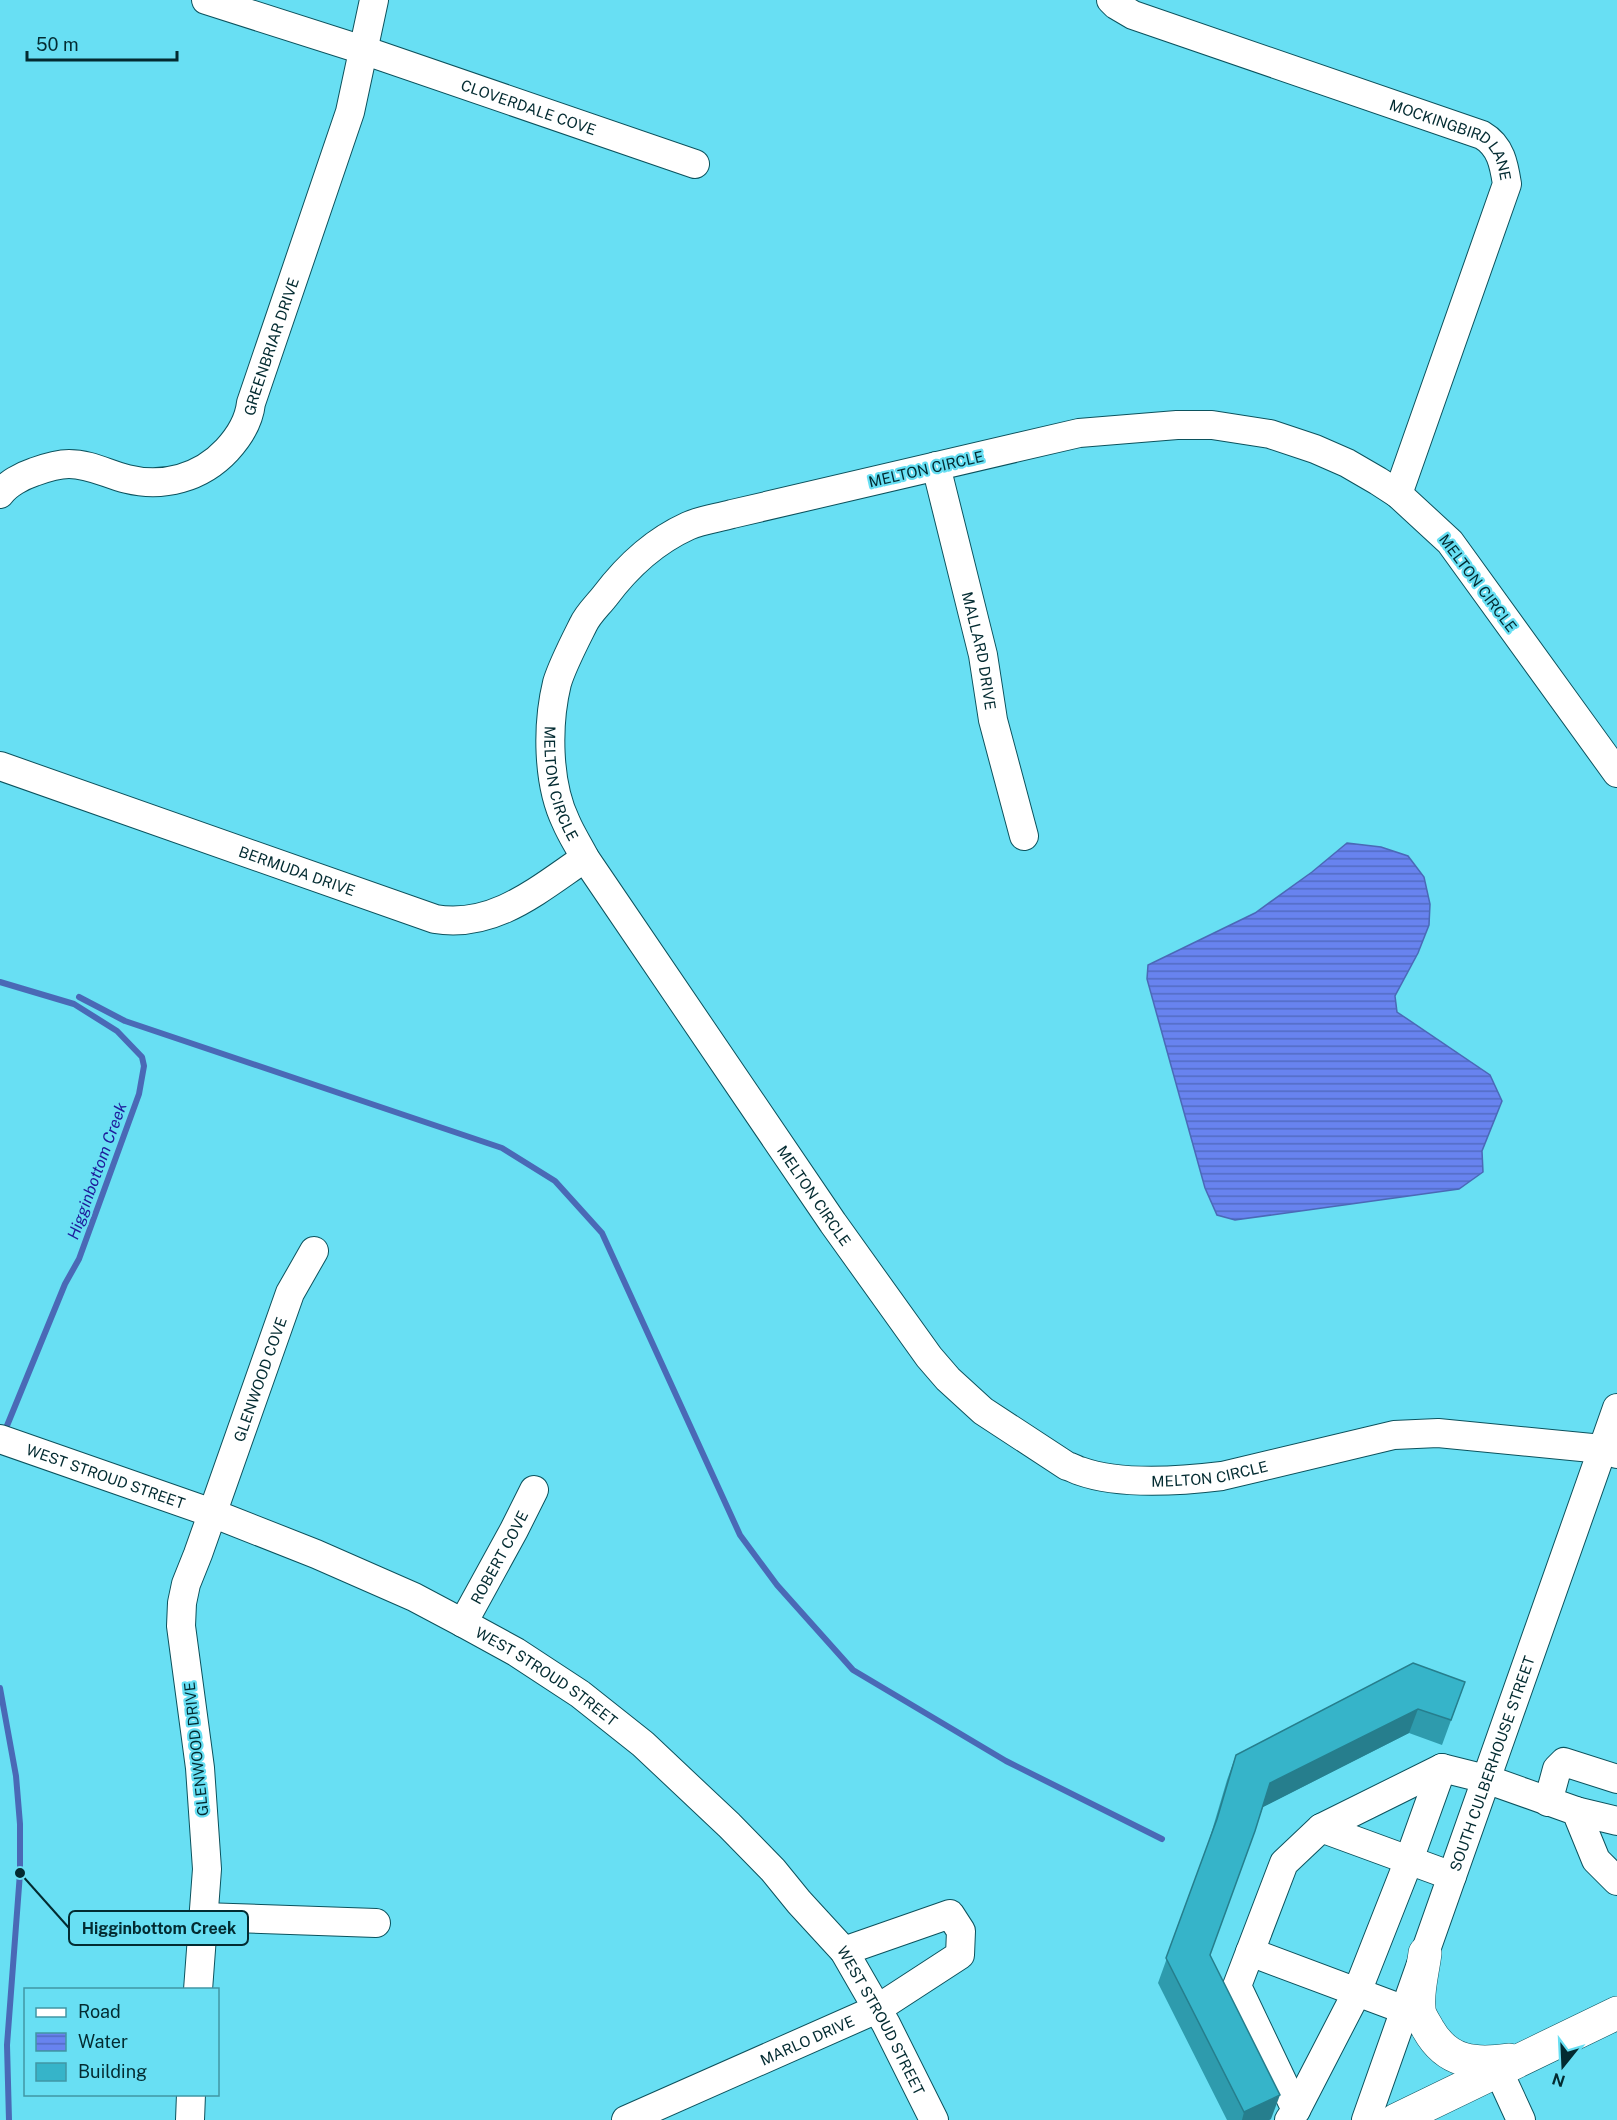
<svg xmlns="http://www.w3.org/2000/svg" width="1617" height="2120" font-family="'Public Sans',sans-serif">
<defs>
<pattern id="water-rules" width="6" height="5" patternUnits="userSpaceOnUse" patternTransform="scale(1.5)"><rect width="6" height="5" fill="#6883ef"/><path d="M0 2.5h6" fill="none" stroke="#536bc2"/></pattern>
</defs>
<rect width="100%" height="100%" fill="#68dff3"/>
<path fill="url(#water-rules)" stroke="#4a69b6" stroke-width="1.5" d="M 1347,843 L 1381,847 L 1408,856 L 1424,877 L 1430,904 L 1429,925 L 1418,953 L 1395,996 L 1397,1012 L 1490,1075 L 1502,1101 L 1482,1151 L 1483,1172 L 1459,1189 L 1235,1220 L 1217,1215 L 1205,1188 L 1147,979 L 1148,965 L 1255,913 L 1312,872 Z"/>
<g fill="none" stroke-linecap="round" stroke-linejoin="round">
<g stroke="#4a69b6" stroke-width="6">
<path d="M 0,982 L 74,1004 L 117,1031 L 142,1057 L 144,1066 L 139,1094 L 79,1259 L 65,1284 L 4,1433"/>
<path d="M 79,997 L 125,1021 L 502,1148 L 555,1181 L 602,1233 L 740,1535 L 777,1585 L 853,1670 L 1006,1761 L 1162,1839"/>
<path d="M 0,1688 L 16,1776 L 20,1824 L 20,1873 L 7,2045 L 9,2120"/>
</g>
<defs>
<g id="minor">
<path id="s1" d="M 206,0 L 363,50 L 695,164"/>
<path id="s2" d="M 1111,0 L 1116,5 L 1133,15 L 1482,135 C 1501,146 1504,165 1507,184 L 1398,494"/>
<path id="s3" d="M 936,466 L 983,655 L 993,720 L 1024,836"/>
<path id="s4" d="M 0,494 C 7,484 22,476 34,472 C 45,468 57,464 69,464 C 90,464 107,474 127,479 C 163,488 201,478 227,450 C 239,437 249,421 251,403 L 350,112 L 374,0"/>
<path id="s5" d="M 0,766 L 435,919 C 494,929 539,889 585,858"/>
<path id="s6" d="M 1617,773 L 1450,542 L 1398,494 L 1378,481 L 1347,463 L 1315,449 L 1270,434 L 1212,425 L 1177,425 L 1079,433 L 732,514 C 718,518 701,520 688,526 C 655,541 626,568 605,596 C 598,605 588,614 583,625 C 575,641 562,666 557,683 C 547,724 547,783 566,822 C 571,834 579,846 585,858 L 833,1223 L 929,1357 L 948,1379 L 983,1411 L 1067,1466 C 1072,1467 1076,1470 1080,1471 C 1119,1485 1181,1481 1222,1476 L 1394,1435 L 1438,1433 L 1602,1449 L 1617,1454"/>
<path id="s7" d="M 0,1439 L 212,1513 L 316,1554 L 414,1597 L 463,1623 L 516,1652 L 580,1694 L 643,1744 L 729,1825 L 773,1870 L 799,1902 L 844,1951 L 886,2024 L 934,2120"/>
<path id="s8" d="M 463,1623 L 514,1530 L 534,1490"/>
<path d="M 1548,1802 L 1557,1769 L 1564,1762 L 1617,1779"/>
<path d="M 1576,1811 L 1617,1821"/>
<path d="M 1321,1828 L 1452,1876"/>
<path d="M 202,1917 L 376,1923"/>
<path d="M 1250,1952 L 1405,2010"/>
<path id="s9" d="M 198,1990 L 207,1869 L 200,1768 L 181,1626 L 182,1603 L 186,1584 L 198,1554 L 290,1293 L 314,1251"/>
<path d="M 1498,2070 L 1521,2120"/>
<path d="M 1296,2110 L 1357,1992 L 1409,1860 L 1442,1768"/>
<path d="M 190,2120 L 191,2094"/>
<path id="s10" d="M 626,2120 L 877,2009 L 960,1955 L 961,1931 L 950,1914 L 844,1951"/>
<path d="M 1289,2120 L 1296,2110 L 1237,1986 L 1284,1863 L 1321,1828 L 1442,1768 L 1486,1779 L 1576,1811 L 1596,1860 L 1617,1881"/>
<path id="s11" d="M 1366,2120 L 1617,1408"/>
</g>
<g id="major">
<path d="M 1425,1953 C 1423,1970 1417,1991 1419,2008 C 1419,2016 1425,2023 1428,2029 C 1447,2063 1475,2065 1509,2060"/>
<path d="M 1396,2120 L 1617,2013"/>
</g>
</defs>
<use href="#minor" stroke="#0c525d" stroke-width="30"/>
<use href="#major" stroke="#0c525d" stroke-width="34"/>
<use href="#minor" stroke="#fff" stroke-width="28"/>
<use href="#major" stroke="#fff" stroke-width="33"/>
</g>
<path fill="#2e9bad" d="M 1465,1682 L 1442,1745 L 1409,1733 L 1263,1807 L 1210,1955 L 1271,2119 L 1269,2120 L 1227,2120 L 1158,1983 L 1208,1844 L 1227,1780 L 1236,1755 Z"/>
<g fill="#267e8d">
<path d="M 1418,1709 L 1409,1733 L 1261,1808 L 1270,1783 Z"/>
<path d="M 1280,2095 L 1271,2119 L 1269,2120 L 1242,2120 L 1244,2112 Z"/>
</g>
<path fill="#36b4c9" stroke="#267e8d" stroke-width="1.5" d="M 1413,1663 L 1465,1682 L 1451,1720 L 1418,1709 L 1270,1783 L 1255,1831 L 1210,1955 L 1280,2095 L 1244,2112 L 1166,1958 L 1217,1819 L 1236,1755 Z"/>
<g text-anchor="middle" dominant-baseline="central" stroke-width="4.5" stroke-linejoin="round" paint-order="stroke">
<g font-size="15" fill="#032b31" stroke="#68dff3">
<text stroke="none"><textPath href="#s1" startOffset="340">CLOVERDALE COVE</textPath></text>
<text stroke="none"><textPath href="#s2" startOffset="374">MOCKINGBIRD LANE</textPath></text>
<text stroke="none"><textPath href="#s4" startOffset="360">GREENBRIAR DRIVE</textPath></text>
<text transform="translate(926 469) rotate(-13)">MELTON CIRCLE</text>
<text transform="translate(1478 583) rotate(53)">MELTON CIRCLE</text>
<text stroke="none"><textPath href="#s3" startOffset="190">MALLARD DRIVE</textPath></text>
<text stroke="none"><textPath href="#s6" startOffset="1404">MELTON CIRCLE</textPath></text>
<text stroke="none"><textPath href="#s5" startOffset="315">BERMUDA DRIVE</textPath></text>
<text stroke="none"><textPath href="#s6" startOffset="1892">MELTON CIRCLE</textPath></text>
<text stroke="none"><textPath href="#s9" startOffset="626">GLENWOOD COVE</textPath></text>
<text stroke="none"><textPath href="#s6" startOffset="2412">MELTON CIRCLE</textPath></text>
<text stroke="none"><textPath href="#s7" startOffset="112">WEST STROUD STREET</textPath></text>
<text stroke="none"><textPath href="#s8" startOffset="75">ROBERT COVE</textPath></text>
<text stroke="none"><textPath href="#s7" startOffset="598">WEST STROUD STREET</textPath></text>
<text transform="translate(196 1749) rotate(-96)">GLENWOOD DRIVE</text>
<text stroke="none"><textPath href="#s11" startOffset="378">SOUTH CULBERHOUSE STREET</textPath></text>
<text stroke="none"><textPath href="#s7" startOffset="1084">WEST STROUD STREET</textPath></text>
<text stroke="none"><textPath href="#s10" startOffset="198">MARLO DRIVE</textPath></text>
</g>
<g font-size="16" font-style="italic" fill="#1e1c9b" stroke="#68dff3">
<text transform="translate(97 1171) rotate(-70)">Higginbottom Creek</text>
</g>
</g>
<path fill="none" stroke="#032b31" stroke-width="2" d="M20 1873L69 1928"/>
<circle fill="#032b31" stroke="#68dff3" stroke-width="2" cx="20" cy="1873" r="6"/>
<rect fill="#68dff3" stroke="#032b31" stroke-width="2" x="69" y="1911" width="179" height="34" rx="6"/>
<g font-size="16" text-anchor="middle" font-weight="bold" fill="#032b31">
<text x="159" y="1934">Higginbottom Creek</text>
</g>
<rect x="24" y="1988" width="195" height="108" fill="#68dff3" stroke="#4097a5" stroke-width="1.5"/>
<rect x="36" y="2008" width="30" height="9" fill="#ffffff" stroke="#4097a5" stroke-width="1.5"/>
<text x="78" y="2018" font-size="18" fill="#032b31">Road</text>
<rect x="36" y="2033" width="30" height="18" fill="url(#water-rules)" stroke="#4097a5" stroke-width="1.5"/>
<text x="78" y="2048" font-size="18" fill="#032b31">Water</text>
<rect x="36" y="2063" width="30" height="18" fill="#36b4c9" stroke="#4097a5" stroke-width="1.5"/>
<text x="78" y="2078" font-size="18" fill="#032b31">Building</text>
<g transform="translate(1563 2066) rotate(198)" stroke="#68dff3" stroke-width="4.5" paint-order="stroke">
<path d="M0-4.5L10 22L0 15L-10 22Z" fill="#032b31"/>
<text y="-9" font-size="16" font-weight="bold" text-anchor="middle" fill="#032b31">N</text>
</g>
<path d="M27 51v9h150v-9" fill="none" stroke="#032b31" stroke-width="3"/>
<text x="36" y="51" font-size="18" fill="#032b31" stroke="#68dff3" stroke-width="4.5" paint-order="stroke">50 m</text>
</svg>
